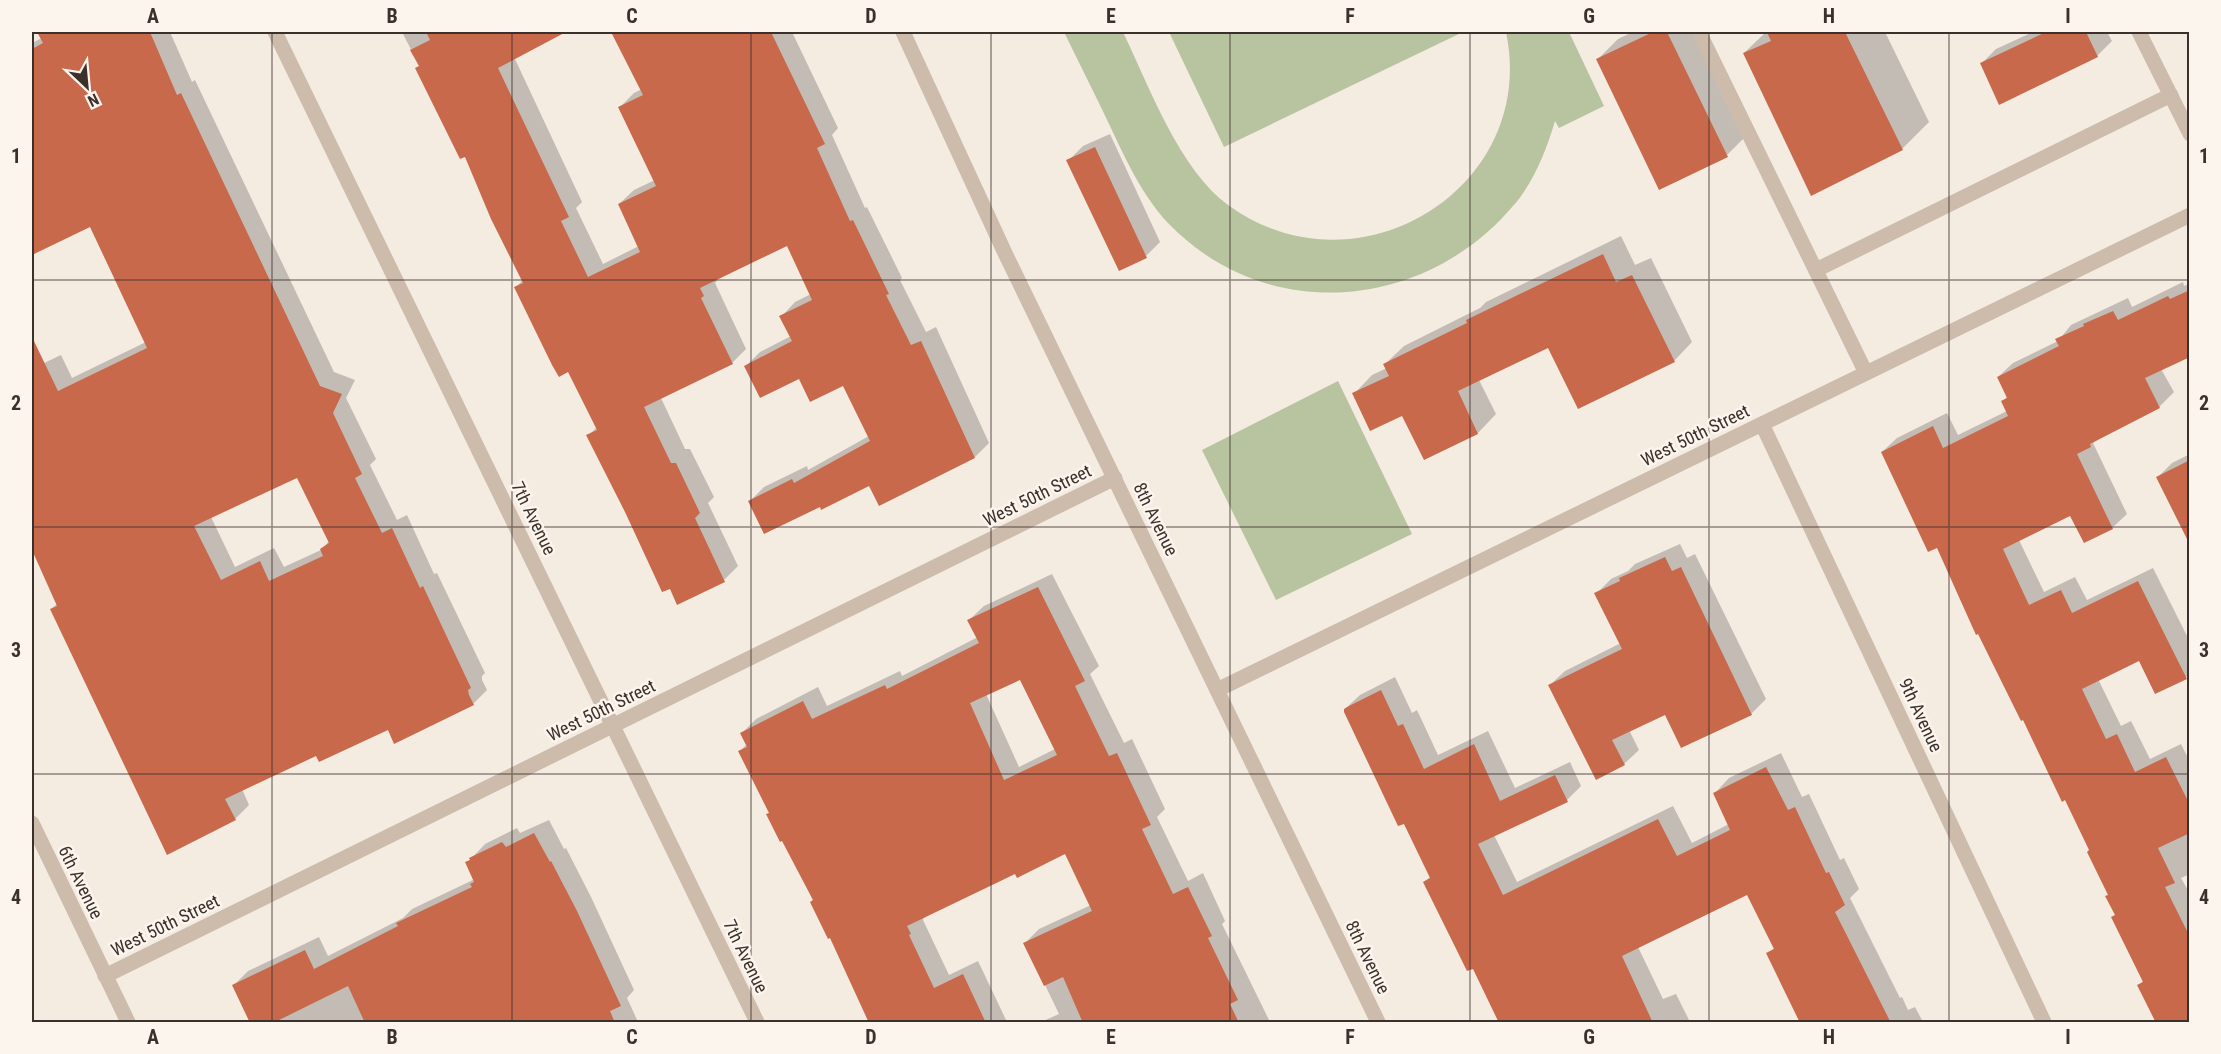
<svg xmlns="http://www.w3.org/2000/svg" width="2221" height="1054" font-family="'Roboto Condensed',sans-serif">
<rect width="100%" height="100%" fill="#f4ebe1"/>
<g fill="#b8c4a0">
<path d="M 1064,32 L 1123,32 C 1149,86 1179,169 1228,205 C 1356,299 1539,189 1506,32 L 1569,32 L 1604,106 L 1559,128 L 1555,121 C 1546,151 1534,182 1513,206 C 1424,311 1266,325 1168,223 C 1142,195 1126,160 1110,126 C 1095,94 1079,63 1064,32 Z"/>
<path d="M 1169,32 L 1463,32 L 1224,147 Z"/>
<path d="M 1338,381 L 1412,534 L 1276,600 L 1202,450 Z"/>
</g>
<g fill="#0003" fill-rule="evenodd">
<path d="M 39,32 L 170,32 L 192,82 L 195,80 L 334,372 L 355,380 L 346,398 L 376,459 L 370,465 L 397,520 L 407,515 L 434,574 L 437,573 L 485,673 L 482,676 L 482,680 L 487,690 L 473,704 L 388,728 L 317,754 L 242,789 L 249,805 L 235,819 L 51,609 L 57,604 L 32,548 L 32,348 L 40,365 L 61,355 L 72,378 L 146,342 L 91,225 L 32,253 L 32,43 L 42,38 ZM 298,476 L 329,541 L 321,550 L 284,567 L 274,548 L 235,567 L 211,517 Z"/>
<path d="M 402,32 L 550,32 L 536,45 L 514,57 L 582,202 L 576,208 L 603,264 L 639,246 L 619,204 L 634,190 L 655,180 L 620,107 L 634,93 L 642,89 L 613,32 L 792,32 L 838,128 L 832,135 L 865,208 L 867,207 L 902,278 L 900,280 L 926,332 L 936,327 L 989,443 L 975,457 L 869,484 L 820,505 L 750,501 L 764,487 L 807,466 L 808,470 L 869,436 L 844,384 L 746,366 L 760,352 L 791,336 L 781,317 L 795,302 L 811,294 L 787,244 L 716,278 L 717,281 L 715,283 L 746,349 L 732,363 L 661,398 L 685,449 L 690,449 L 714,497 L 708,503 L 738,566 L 724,580 L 627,511 L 588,436 L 597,427 L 569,370 L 516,287 L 523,280 L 465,155 Z"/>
<path d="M 1633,32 L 1698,32 L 1748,134 L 1727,155 L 1597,60 L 1618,39 Z"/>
<path d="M 1766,32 L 1885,32 L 1929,122 L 1902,149 L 1744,53 Z"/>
<path d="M 2033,32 L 2107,32 L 2112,41 L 2097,56 L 1981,64 L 1996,49 Z"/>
<path d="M 1110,134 L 1160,242 L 1146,256 L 1068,161 L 1083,146 Z"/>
<path d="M 1621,236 L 1635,265 L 1651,258 L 1692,342 L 1674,361 L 1549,346 L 1479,380 L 1496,414 L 1478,433 L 1424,458 L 1403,414 L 1354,394 L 1372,375 L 1387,368 L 1385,364 L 1404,346 L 1480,308 L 1486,302 Z"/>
<path d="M 2183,282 L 2184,286 L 2190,283 L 2190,355 L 2161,369 L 2174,392 L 2159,407 L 2099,438 L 2093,443 L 2127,514 L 2112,528 L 2071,514 L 2019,540 L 2044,592 L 2075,577 L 2087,600 L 2153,568 L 2190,642 L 2190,674 L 2186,677 L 2139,659 L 2098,679 L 2121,726 L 2131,721 L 2150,759 L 2181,744 L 2190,762 L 2190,874 L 2181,878 L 2190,894 L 2190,1022 L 2139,985 L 2144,980 L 2091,850 L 1938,545 L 1882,452 L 1897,438 L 1947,413 L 1958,435 L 2007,411 L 2003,401 L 2008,396 L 1998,377 L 2013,363 L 2058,341 L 2071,325 L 2128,298 L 2132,307 Z"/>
<path d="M 2190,454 L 2190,497 L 2158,477 L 2172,463 Z"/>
<path d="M 1680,544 L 1687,558 L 1695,554 L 1766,699 L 1751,714 L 1666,713 L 1629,730 L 1639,750 L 1624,764 L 1550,685 L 1565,671 L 1621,643 L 1596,594 L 1611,579 L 1628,571 L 1635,564 Z"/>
<path d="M 1052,574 L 1099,666 L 1090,674 L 1124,743 L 1132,739 L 1165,809 L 1157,817 L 1188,881 L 1203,873 L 1225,921 L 1222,924 L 1270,1022 L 1041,1022 L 1059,1014 L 1025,943 L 1039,929 L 1091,905 L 1066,852 L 1015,872 L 924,917 L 923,920 L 949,975 L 978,961 L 1007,1022 L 873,1022 L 740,751 L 747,744 L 742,733 L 756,719 L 818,687 L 827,706 L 900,671 L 902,676 L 978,637 L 969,620 L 984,606 ZM 1021,678 L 1055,749 L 1019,767 L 986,694 Z"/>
<path d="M 1395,677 L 1412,713 L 1417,710 L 1438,755 L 1488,731 L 1515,788 L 1570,762 L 1581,786 L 1567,800 L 1494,835 L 1517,882 L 1673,806 L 1692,843 L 1729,824 L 1715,793 L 1729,778 L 1781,753 L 1802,797 L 1809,794 L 1840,860 L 1844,858 L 1859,889 L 1850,898 L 1900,998 L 1902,997 L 1908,1010 L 1915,1007 L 1923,1022 L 1831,1022 L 1768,954 L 1775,947 L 1748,893 L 1638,947 L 1663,999 L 1676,994 L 1690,1022 L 1501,1022 L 1474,967 L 1425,882 L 1431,876 L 1345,709 L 1360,695 Z"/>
<path d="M 549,820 L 564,849 L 566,848 L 591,897 L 634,990 L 627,998 L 638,1022 L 252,1022 L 234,985 L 248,971 L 319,937 L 328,956 L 403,918 L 412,909 L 475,879 L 467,863 L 485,844 L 517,828 L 520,833 Z"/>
</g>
<g fill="#c8694b" fill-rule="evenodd">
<path d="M 37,32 L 150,32 L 177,95 L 181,93 L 320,386 L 342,394 L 333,413 L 362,474 L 355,478 L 382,533 L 392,528 L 420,588 L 423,586 L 471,688 L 468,690 L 469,695 L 474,705 L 394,744 L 388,730 L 319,762 L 316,756 L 225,799 L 236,820 L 167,855 L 50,609 L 57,606 L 32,550 L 32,337 L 58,391 L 147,348 L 90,227 L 32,255 L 32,49 L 43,43 ZM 297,478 L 329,543 L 320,549 L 323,556 L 269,581 L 260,561 L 221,580 L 194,526 Z"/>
<path d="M 426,32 L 566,32 L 498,68 L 569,217 L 561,221 L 588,277 L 640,252 L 618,204 L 656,186 L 618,107 L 643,95 L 611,32 L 771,32 L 825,144 L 817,148 L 850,221 L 853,220 L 889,294 L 886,295 L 911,345 L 921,341 L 975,458 L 879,506 L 869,486 L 821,510 L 820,507 L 764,534 L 748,501 L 792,479 L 794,483 L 870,441 L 843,386 L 810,402 L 799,379 L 760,398 L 744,366 L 792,341 L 779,316 L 812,300 L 787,246 L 700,288 L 704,296 L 701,298 L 733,364 L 644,407 L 671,463 L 676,463 L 700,513 L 695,518 L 725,582 L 677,605 L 670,589 L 662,592 L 625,512 L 586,435 L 597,430 L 568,372 L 559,377 L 552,365 L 514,287 L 523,283 L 491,219 L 465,157 L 460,159 L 415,68 L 419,66 L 410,50 L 430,40 Z"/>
<path d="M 1653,32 L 1667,32 L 1728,157 L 1659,190 L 1596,59 Z"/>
<path d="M 1767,32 L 1845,32 L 1903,150 L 1811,196 L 1743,53 L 1771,41 Z"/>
<path d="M 2046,32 L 2086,32 L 2098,57 L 1999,105 L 1980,63 Z"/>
<path d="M 1095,147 L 1147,258 L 1119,271 L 1066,160 Z"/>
<path d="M 1603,254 L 1616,282 L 1632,275 L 1675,362 L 1578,409 L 1548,348 L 1458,391 L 1478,434 L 1424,460 L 1402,416 L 1370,431 L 1352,393 L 1389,376 L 1383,364 L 1467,323 L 1466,320 Z"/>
<path d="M 2190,290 L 2190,357 L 2145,378 L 2160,408 L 2090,444 L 2091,447 L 2077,454 L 2113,529 L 2084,543 L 2070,516 L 2003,549 L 2029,605 L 2061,590 L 2072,613 L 2138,581 L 2187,679 L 2155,694 L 2139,661 L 2082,689 L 2106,739 L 2117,734 L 2135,772 L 2166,757 L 2190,805 L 2190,833 L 2158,848 L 2175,883 L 2165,887 L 2190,937 L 2190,1023 L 2156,1023 L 2137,985 L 2143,982 L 2111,917 L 2115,915 L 2105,896 L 2108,895 L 2087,852 L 2089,850 L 2065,800 L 2062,802 L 2023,720 L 2021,721 L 1978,634 L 1976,635 L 1937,548 L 1928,552 L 1881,452 L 1933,426 L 1943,448 L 2002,419 L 2008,416 L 2001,401 L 2007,398 L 1997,377 L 2059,346 L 2055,339 L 2084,326 L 2083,324 L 2113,311 L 2118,320 L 2168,296 L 2170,299 Z"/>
<path d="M 2190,460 L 2190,545 L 2156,477 Z"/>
<path d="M 1665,557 L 1672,571 L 1681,567 L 1752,715 L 1681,748 L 1665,715 L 1612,740 L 1625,765 L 1596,780 L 1548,685 L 1622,649 L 1594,593 L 1620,581 L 1619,578 Z"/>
<path d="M 1038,587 L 1085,681 L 1075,686 L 1109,756 L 1117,753 L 1151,825 L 1142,829 L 1173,894 L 1188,887 L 1212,936 L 1208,938 L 1238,1000 L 1230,1004 L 1239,1023 L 1083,1023 L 1063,977 L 1044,986 L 1023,943 L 1092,911 L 1065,854 L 1017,878 L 1015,874 L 907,926 L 911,934 L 909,935 L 934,988 L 963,974 L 986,1023 L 869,1023 L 830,938 L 828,939 L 810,902 L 813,900 L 782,841 L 780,842 L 766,814 L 769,813 L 738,751 L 747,747 L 740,733 L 803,701 L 812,719 L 885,685 L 887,689 L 979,643 L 967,620 ZM 1020,680 L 1057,755 L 1004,780 L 970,703 Z"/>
<path d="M 1381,690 L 1398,726 L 1403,724 L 1424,769 L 1474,744 L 1500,801 L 1555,775 L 1568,802 L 1478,844 L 1503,895 L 1658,819 L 1677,856 L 1730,830 L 1713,793 L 1766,767 L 1788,810 L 1795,807 L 1826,873 L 1829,872 L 1845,905 L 1835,912 L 1891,1023 L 1800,1023 L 1766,953 L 1774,949 L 1747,895 L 1622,956 L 1653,1023 L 1499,1023 L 1473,969 L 1467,971 L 1423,882 L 1430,878 L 1404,824 L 1398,826 L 1344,712 L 1344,709 L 1349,706 Z"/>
<path d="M 534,833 L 550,862 L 551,861 L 577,911 L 621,1006 L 610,1011 L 615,1023 L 365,1023 L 348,986 L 273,1023 L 250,1023 L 232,985 L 305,950 L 314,969 L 398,926 L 396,923 L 472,887 L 470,884 L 474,882 L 465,862 L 470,860 L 469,858 L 502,842 L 506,847 Z"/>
</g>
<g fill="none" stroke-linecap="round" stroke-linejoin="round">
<g stroke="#cdbbac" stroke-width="15">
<path d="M 1699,32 L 1866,373"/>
<path d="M 2139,32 L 2190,134"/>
<path d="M 1816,270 L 2171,95"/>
</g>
<g stroke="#cdbbac" stroke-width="15">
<path d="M 275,32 L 757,1022"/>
<path d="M 903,32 L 1004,251 L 1378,1022"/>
<path d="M 1762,424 L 2044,1022"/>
<path d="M 1217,690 L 2190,215"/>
<path d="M 32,823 L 128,1022"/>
<path d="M 105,976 L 1115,478"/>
</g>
</g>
<path fill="none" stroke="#3b302b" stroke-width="1.5" stroke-opacity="0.55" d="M 272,32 L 272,1022M 512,32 L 512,1022M 751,32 L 751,1022M 991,32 L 991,1022M 1230,32 L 1230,1022M 1470,32 L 1470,1022M 1709,32 L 1709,1022M 1949,32 L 1949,1022M 32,280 L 2190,280M 32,527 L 2190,527M 32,774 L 2190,774"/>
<g text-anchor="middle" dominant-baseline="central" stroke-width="5" stroke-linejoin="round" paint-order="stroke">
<g font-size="18" fill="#3b302b" stroke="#fbf5ee">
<text transform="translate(1695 435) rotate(-26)">West 50th Street</text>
<text transform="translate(1037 495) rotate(-26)">West 50th Street</text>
<text transform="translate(534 518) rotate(64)">7th Avenue</text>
<text transform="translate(1156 519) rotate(64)">8th Avenue</text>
<text transform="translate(601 710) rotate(-26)">West 50th Street</text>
<text transform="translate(1921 715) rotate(65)">9th Avenue</text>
<text transform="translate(81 882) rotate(64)">6th Avenue</text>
<text transform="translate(165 925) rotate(-26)">West 50th Street</text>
<text transform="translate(746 956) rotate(64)">7th Avenue</text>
<text transform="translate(1368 957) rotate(64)">8th Avenue</text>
</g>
</g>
<rect width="2221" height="1054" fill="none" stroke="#fbf5ee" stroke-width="66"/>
<g transform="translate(87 87) rotate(154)" stroke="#fbf5ee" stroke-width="4.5" paint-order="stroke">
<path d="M0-4.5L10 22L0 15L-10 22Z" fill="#3b302b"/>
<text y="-9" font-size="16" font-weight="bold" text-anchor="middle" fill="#3b302b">N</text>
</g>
<rect x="33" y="33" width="2155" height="988" fill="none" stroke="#3b302b" stroke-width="2"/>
<g font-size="20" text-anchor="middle" font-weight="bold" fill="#3b302b">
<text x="153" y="23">A</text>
<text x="392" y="23">B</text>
<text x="632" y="23">C</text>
<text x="871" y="23">D</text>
<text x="1111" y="23">E</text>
<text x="1350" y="23">F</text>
<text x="1589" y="23">G</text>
<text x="1829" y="23">H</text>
<text x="2068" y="23">I</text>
<text x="16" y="163">1</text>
<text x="2204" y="163">1</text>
<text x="16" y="410">2</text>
<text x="2204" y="410">2</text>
<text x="16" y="657">3</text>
<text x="2204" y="657">3</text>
<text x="16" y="904">4</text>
<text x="2204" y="904">4</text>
<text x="153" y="1044">A</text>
<text x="392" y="1044">B</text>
<text x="632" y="1044">C</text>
<text x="871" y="1044">D</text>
<text x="1111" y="1044">E</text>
<text x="1350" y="1044">F</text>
<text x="1589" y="1044">G</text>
<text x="1829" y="1044">H</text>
<text x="2068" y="1044">I</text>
</g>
</svg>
